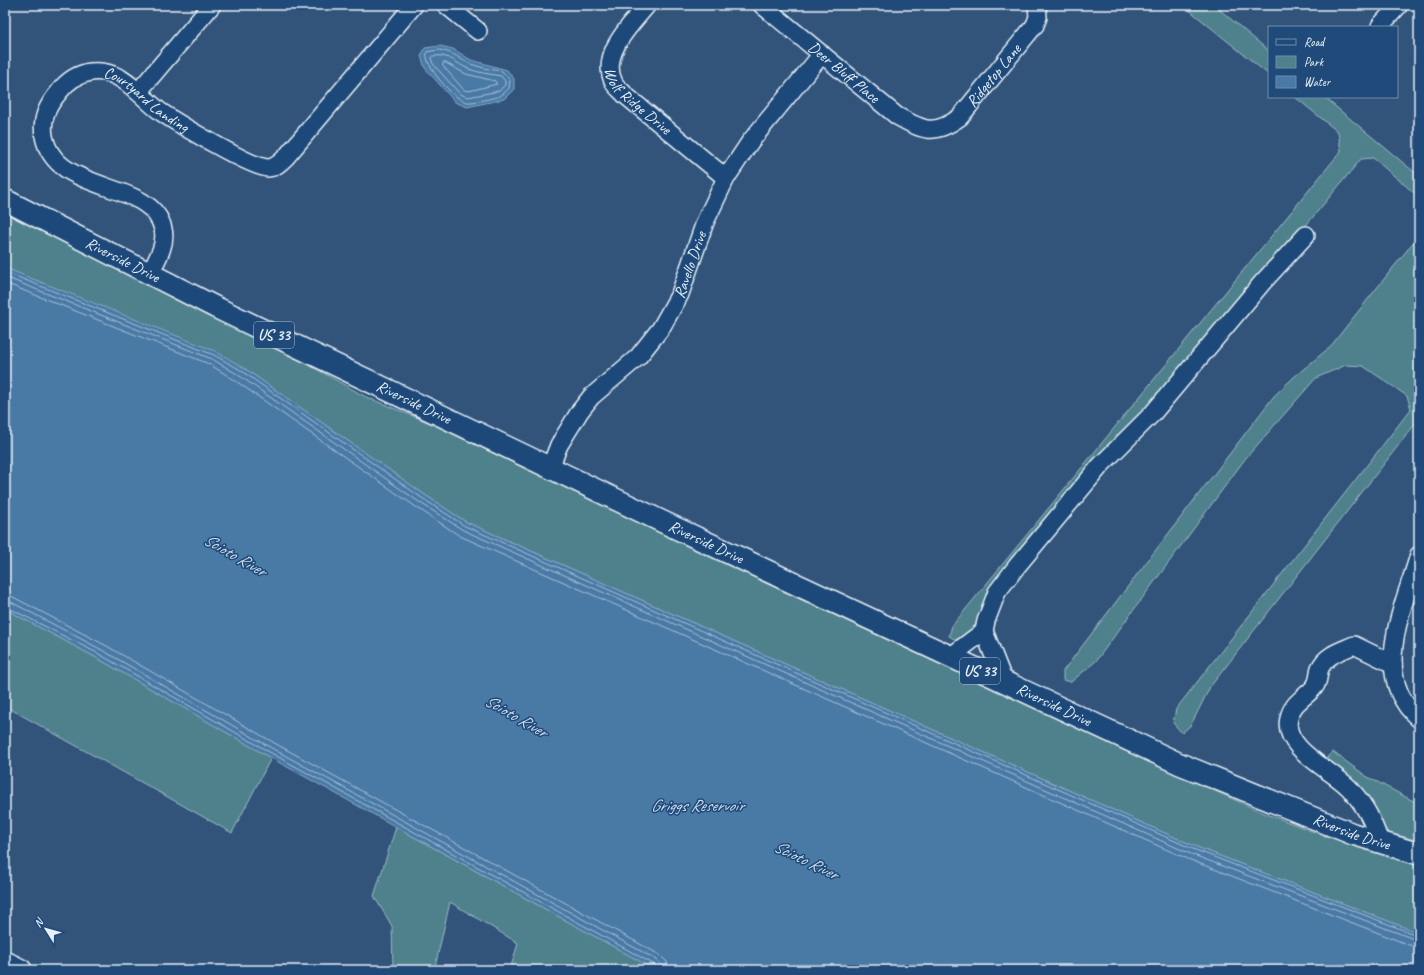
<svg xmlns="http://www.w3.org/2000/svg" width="1424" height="975" font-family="Caveat,sans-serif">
<rect width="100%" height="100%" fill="#32547b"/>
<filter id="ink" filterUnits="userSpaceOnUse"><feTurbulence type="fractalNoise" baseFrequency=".025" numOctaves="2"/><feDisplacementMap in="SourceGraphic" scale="8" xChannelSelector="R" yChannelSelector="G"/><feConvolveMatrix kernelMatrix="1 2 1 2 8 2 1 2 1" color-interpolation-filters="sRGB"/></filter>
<g filter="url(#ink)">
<g fill="#4f818d" stroke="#9cb9c2">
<path d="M 1183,5 L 1214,5 L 1269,51 L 1269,75 Z"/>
<path d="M 1295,97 L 1324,97 L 1419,176 L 1419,197 L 1373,158 L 1361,159 L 970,631 L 956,640 L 949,636 L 952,626 L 1341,151 L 1338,132 Z"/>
<path d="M 5,213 L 309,365 L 366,397 L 445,429 L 703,554 L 1133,754 L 1264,813 L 1325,836 L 1419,865 L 1419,933 L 1194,846 L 466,522 L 425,495 L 241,366 L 5,268 Z"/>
<path d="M 1419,235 L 1419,419 L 1210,687 L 1191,725 L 1182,733 L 1173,723 L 1176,709 L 1411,409 L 1407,396 L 1363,366 L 1346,365 L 1316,378 L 1245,459 L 1096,661 L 1071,682 L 1063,680 L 1063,671 L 1274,396 L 1294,377 L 1330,347 Z"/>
<path d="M 5,609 L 97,658 L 271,758 L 232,833 L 5,706 Z"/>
<path d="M 1333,752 L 1366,776 L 1419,804 L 1419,841 L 1389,833 L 1327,763 L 1328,756 Z"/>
<path d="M 396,827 L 656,970 L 510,970 L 518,943 L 450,902 L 435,967 L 432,970 L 393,970 L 392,926 L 374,896 Z"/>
</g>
<g fill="#4979a5" stroke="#89a9c6">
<path d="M 440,46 L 453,49 L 471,60 L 507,70 L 514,79 L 514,89 L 504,99 L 467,107 L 455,102 L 425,68 L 421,56 L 425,48 Z"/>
<path d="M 5,268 L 215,351 L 241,366 L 425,495 L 466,522 L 1194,846 L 1419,933 L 1419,970 L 656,970 L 271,758 L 97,658 L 5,609 Z"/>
</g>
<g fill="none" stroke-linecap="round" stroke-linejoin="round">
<g stroke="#a8c1d7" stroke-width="1">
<path d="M 440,50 C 456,53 458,59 471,64 C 482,68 492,70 502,71 L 510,80 L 509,88 C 507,90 504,94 500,96 C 494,98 473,103 467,102 C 455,101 422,64 427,52 Z"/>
<path d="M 433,56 C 451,54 454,63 469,69 C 479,73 490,74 501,76 L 505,81 L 505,85 L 499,91 L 468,97 L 460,94 L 433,64 L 431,58 Z"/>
<path d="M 444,62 L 466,74 L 495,81 L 497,84 L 469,91 L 464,90 L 443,66 Z"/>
<path d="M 5,272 L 214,355 L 239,369 L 422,498 L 465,526 L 1193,849 L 1419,936"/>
<path d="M 5,277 L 212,359 L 237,374 L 419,502 L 463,530 L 1191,854 L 1419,941"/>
<path d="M 5,283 L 209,364 L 233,379 L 416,507 L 460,536 L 1188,859 L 1412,946 L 1419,947"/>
<path d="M 5,595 L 13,597 L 105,645 L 278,745 L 660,955 L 667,962 L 668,970"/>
<path d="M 5,601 L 11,602 L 102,650 L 275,750 L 657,960 L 661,965 L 662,970"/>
<path d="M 5,606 L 99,654 L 273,754 L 655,965 L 657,970"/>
</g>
<defs>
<g id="minor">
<path d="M 446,5 L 478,31"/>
<path id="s1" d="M 647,5 C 631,25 599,54 614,83 C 616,87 622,91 625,95 L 726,178"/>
<path id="s2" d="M 762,5 L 897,116 C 924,131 934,136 960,117 L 1035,25 L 1038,17 L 1037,5"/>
<path d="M 1380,26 L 1399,5"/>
<path d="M 139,91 L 212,5"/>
<path id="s3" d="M 149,275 C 156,261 167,245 163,229 C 152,178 55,196 44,136 C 41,118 48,105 59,92 C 67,81 77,74 91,72 C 122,68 139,96 161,112 C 177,123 252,168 268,168 C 275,168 281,162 286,157 L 414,5"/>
<path id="s4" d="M 550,468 L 559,445 L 580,411 L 591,397 L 638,357 L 661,328 L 680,294 L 705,222 L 726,178 L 750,142 L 822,54"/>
<path d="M 1419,555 C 1404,607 1369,676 1419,719"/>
<path d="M 984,631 L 986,621 L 997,592 L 1017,566 L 1101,465 L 1153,413 L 1262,283 L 1306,235"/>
<path d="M 950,657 L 984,631 L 1004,682"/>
<path d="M 1380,842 C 1372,820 1367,808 1351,790 C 1335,771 1281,749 1289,718 C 1292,702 1307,697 1315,686 C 1319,681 1318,673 1320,668 C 1327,654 1341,651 1354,645 L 1393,664"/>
</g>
<g id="major">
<path id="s5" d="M 5,200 L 215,307 L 663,522 L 1180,764 L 1353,834 L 1419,854"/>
<path d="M 5,962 L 21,970"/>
</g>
</defs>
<use href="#minor" stroke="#e8f1f8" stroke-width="20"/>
<use href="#major" stroke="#e8f1f8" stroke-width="24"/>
<use href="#minor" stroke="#1f4a7a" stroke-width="17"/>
<use href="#major" stroke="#1f4a7a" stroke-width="21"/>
</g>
</g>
<g text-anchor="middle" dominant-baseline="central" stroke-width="3" stroke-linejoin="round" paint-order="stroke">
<g fill="#1f4a7a" stroke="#acbfd2" stroke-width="1">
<rect x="254" y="322" width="40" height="26" rx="3"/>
<rect x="960" y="658" width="40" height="26" rx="3"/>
</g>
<g font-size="15" font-weight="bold" fill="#e8f1f8">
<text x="274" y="335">US 33</text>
<text x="980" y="671">US 33</text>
</g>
<g font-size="16" fill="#e8f1f8" stroke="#1f4a7a">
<text stroke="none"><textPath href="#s2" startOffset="106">Deer Bluff Place</textPath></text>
<text stroke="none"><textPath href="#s2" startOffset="297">Ridgetop Lane</textPath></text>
<text stroke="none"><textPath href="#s1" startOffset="119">Wolf Ridge Drive</textPath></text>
<text stroke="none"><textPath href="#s3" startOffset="359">Courtyard Landing</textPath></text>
<text stroke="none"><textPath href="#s5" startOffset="132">Riverside Drive</textPath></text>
<text stroke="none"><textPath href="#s4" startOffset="251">Ravello Drive</textPath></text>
<text stroke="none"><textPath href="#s5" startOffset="456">Riverside Drive</textPath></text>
<text stroke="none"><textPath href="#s5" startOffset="780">Riverside Drive</textPath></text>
<text stroke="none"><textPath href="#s5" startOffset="1164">Riverside Drive</textPath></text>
<text stroke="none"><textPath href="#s5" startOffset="1488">Riverside Drive</textPath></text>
</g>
<g font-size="17" font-style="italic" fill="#d0dfec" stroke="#1f4a7a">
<text transform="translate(235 555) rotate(30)">Scioto River</text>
<text transform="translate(516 716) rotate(30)">Scioto River</text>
<text x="697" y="805">Griggs Reservoir</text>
<text transform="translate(806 860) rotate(26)">Scioto River</text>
</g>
</g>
<rect width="1424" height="975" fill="none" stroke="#1f4a7a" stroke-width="20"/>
<rect x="10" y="10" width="1404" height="955" fill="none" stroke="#e8f1f8" stroke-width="1.5" filter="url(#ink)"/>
<rect x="1268" y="26" width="130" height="72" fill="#1f4a7a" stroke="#6f8dac"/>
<rect x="1276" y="39" width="20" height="6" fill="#1f4a7a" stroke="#6f8dac"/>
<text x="1304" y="46" font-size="12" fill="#e8f1f8">Road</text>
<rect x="1276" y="56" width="20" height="12" fill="#4f818d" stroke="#6f8dac"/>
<text x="1304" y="66" font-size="12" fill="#e8f1f8">Park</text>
<rect x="1276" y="76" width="20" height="12" fill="#4979a5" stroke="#6f8dac"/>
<text x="1304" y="86" font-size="12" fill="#e8f1f8">Water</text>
<g transform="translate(46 929) rotate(307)" stroke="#1f4a7a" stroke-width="3" paint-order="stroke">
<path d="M0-3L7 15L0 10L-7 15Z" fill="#e8f1f8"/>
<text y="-6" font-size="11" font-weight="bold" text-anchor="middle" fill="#e8f1f8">N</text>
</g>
</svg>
